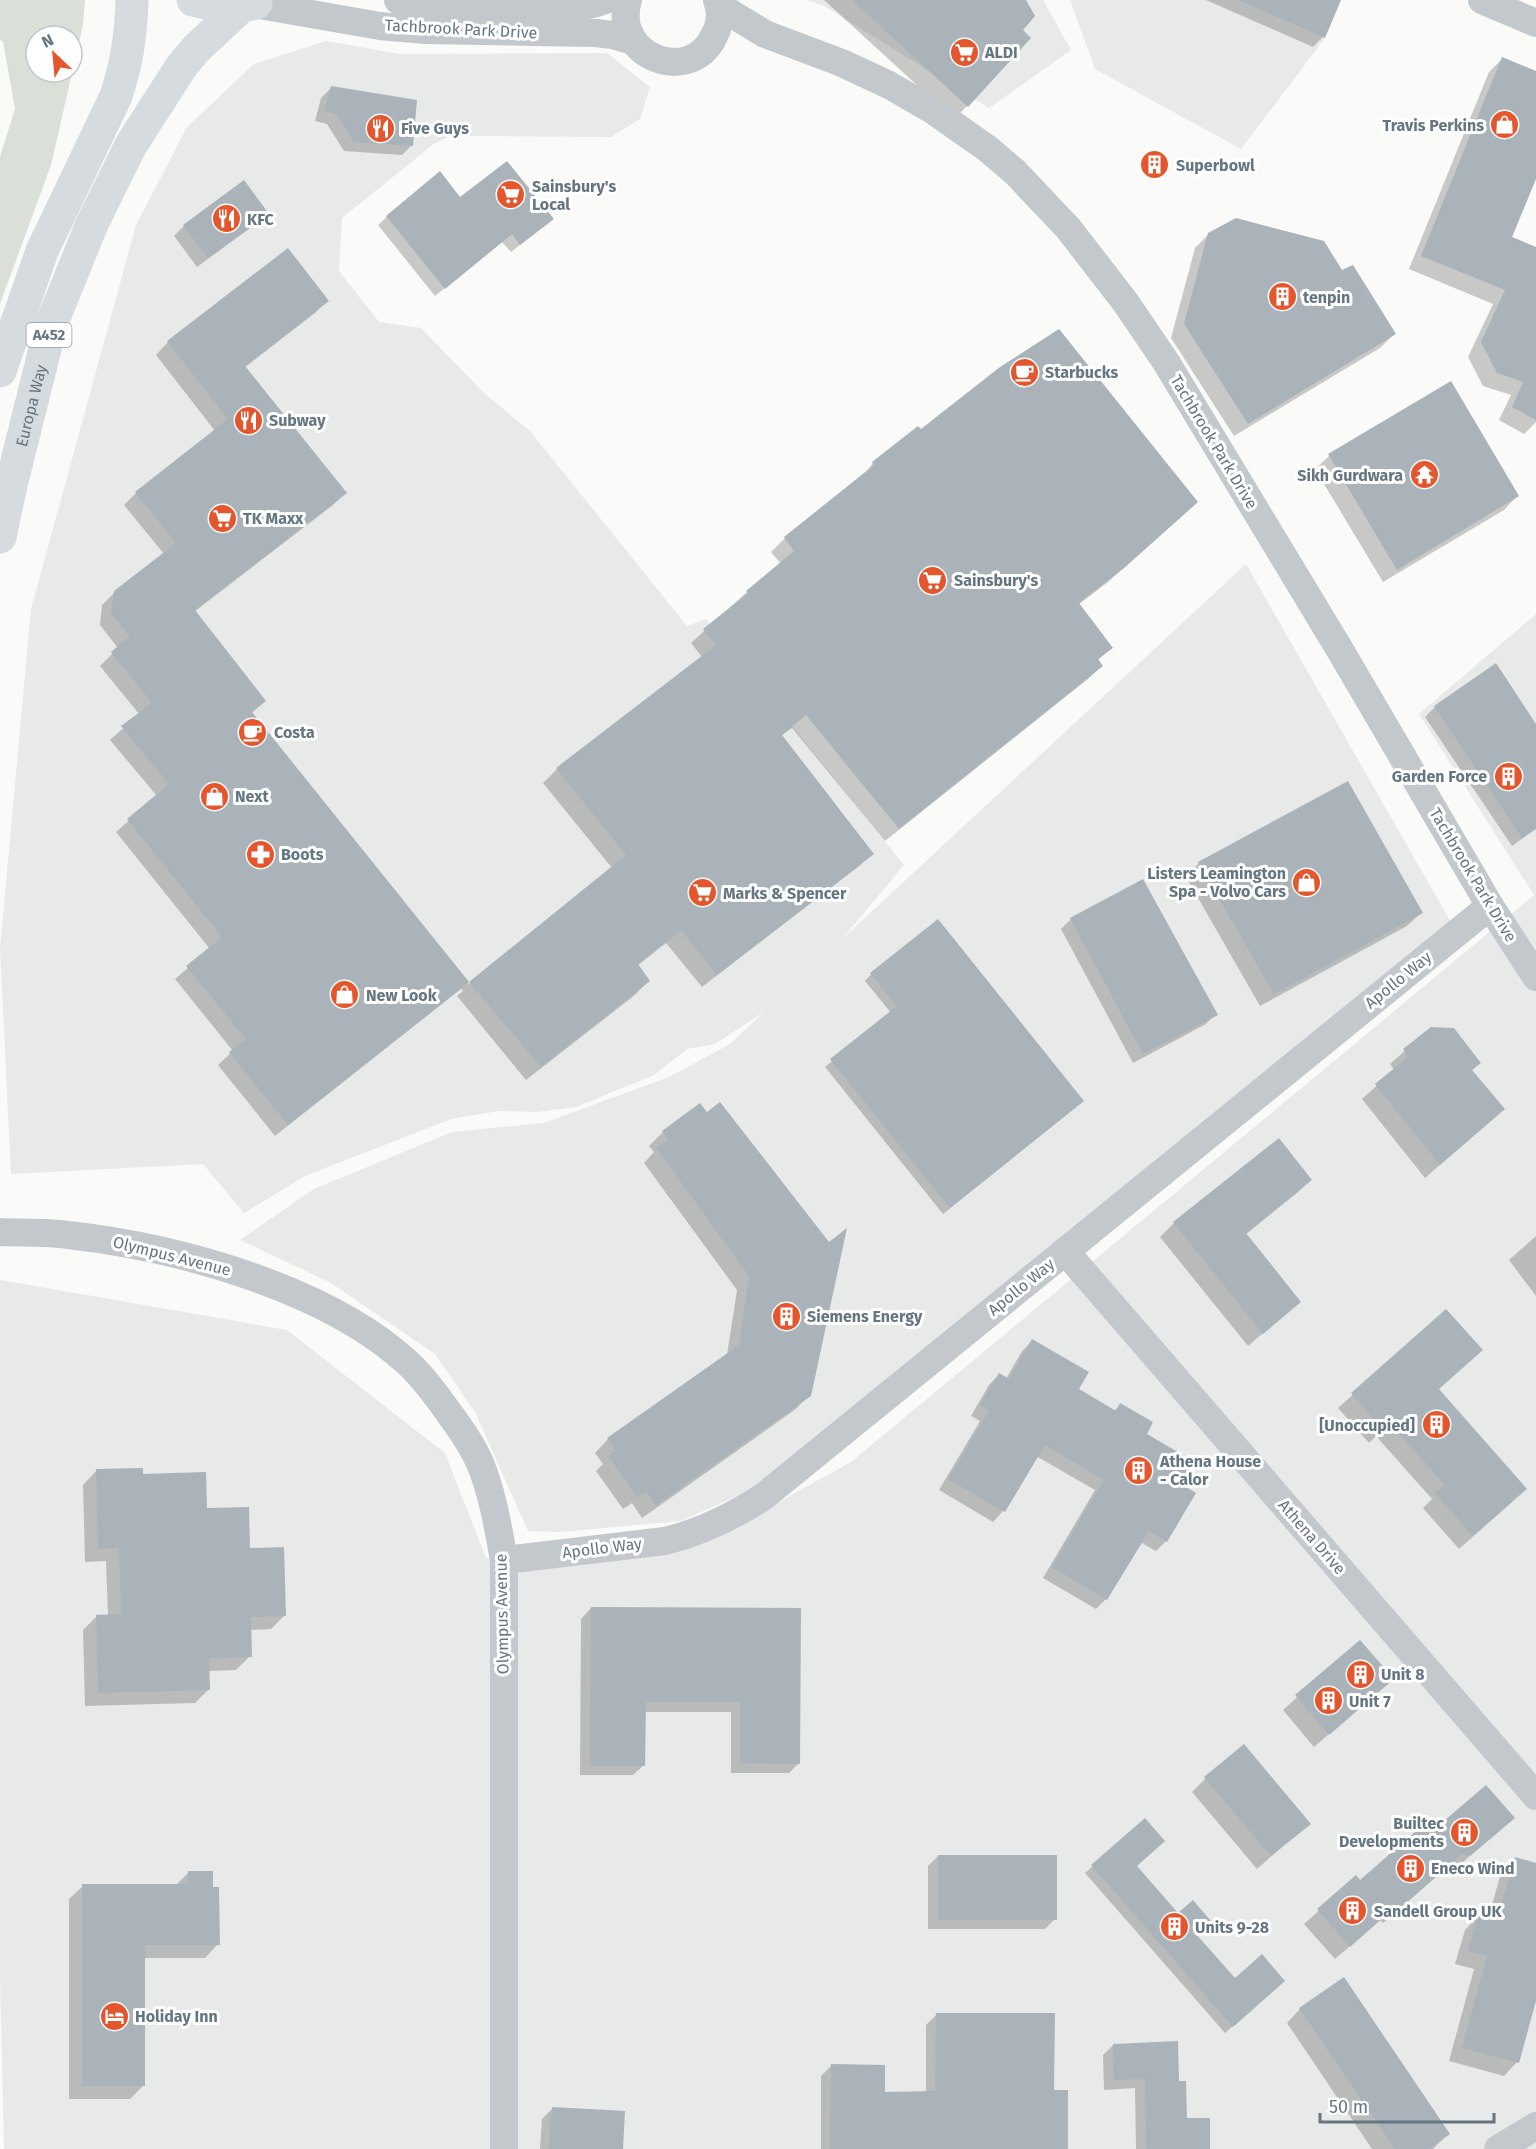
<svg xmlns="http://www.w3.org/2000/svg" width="1536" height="2149" font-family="'Fira Sans',sans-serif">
<rect width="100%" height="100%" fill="#fafaf8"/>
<g fill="#e8e9e9">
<path d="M 807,0 L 1043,0 L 1071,50 L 989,108 L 824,6 Z"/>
<path d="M 1070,0 L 1238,0 L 1325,38 L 1241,149 L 1095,69 Z"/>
<path d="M 326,41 L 400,54 L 607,53 L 650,87 L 640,119 L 611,137 L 452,136 L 435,143 L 342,218 L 339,271 L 379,322 L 421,328 L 485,394 L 530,431 L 687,626 L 706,619 L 904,865 L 842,939 L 1246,564 L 1452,924 L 765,1484 L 680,1521 L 561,1532 L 528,1531 L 475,1412 L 435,1354 L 331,1283 L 240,1240 L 314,1189 L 452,1132 L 544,1123 L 669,1077 L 730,1044 L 764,1012 L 715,1044 L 687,1049 L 654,1075 L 576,1107 L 537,1112 L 499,1111 L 451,1119 L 305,1176 L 244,1213 L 203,1164 L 11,1174 L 0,949 L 31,609 L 136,225 L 187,127 L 254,64 Z"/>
<path d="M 1536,614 L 1536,2149 L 4,2149 L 0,1979 L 0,1280 L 287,1330 L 445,1453 L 486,1558 L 582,1556 L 712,1539 L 851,1462 L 1534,895 L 1419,714 Z"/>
</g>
<path fill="#dadfd7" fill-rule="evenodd" d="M 0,0 L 85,0 L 83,25 L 51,165 L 0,304 L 0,157 L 15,109 L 3,41 L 0,40 ZM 36,36 L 72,36 L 72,72 L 36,72 Z"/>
<g fill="#0003">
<path d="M 824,0 L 1025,0 L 967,106 L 954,119 Z"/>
<path d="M 1206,0 L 1339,0 L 1323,37 L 1313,47 Z"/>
<path d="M 1502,59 L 1536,73 L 1536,175 L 1510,237 L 1536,249 L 1536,422 L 1524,434 L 1499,420 L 1511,395 L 1483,386 L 1468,357 L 1493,304 L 1409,269 L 1489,72 Z"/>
<path d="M 331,88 L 412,145 L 402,155 L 344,151 L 327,124 L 315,121 L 321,98 Z"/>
<path d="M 460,199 L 552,219 L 511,252 L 502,242 L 435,296 L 378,225 L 387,217 Z"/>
<path d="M 267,213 L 257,223 L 197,267 L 174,236 L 184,226 Z"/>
<path d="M 1209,234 L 1342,272 L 1394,334 L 1380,348 L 1234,436 L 1171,338 L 1195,248 Z"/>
<path d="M 327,301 L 315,313 L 244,368 L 345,493 L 333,505 L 194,612 L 264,701 L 252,713 L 469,984 L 612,868 L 543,783 L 557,769 L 702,657 L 691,643 L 747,592 L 781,564 L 771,552 L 785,538 L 861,478 L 873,463 L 921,431 L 1183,515 L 1108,582 L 1078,605 L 1111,648 L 1097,661 L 1101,666 L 1088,679 L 885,841 L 792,728 L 781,736 L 872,854 L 858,867 L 702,987 L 666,943 L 637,966 L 648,981 L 635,995 L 526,1080 L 457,996 L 463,991 L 461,989 L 275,1136 L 218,1065 L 233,1051 L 175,979 L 210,949 L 116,832 L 157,796 L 110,740 L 139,714 L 100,666 L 118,648 L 100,625 L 102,605 L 115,592 L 164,554 L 124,505 L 136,493 L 215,431 L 156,355 L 168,342 Z"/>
<path d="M 1450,383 L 1517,496 L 1504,510 L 1383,582 L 1315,469 L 1329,456 Z"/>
<path d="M 1495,665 L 1536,727 L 1536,829 L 1512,846 L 1425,717 L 1435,707 Z"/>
<path d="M 1199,863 L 1421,913 L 1407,926 L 1260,1006 L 1186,877 Z"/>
<path d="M 1071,919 L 1216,1014 L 1206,1024 L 1133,1063 L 1061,929 Z"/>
<path d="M 871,974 L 1076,1107 L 943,1214 L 825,1067 L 891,1013 L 865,981 Z"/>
<path d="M 1431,1028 L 1503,1109 L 1425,1178 L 1362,1099 L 1394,1070 L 1390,1064 Z"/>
<path d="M 700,1105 L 809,1395 L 796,1409 L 642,1518 L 632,1503 L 623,1509 L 596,1471 L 603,1464 L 595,1453 L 608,1439 L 727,1355 L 737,1290 L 644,1163 L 654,1152 L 649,1146 L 663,1132 Z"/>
<path d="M 1278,1140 L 1310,1180 L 1297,1193 L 1245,1235 L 1299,1302 L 1248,1346 L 1160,1237 L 1174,1223 Z"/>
<path d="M 1536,1236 L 1536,1296 L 1509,1260 Z"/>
<path d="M 1446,1311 L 1438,1389 L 1512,1502 L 1459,1549 L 1423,1508 L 1432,1499 L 1376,1436 L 1369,1443 L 1338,1408 Z"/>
<path d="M 1032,1341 L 1077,1390 L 1114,1411 L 1120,1405 L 1145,1434 L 1179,1485 L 1166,1541 L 1156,1551 L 1140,1542 L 1106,1599 L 1096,1609 L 1043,1578 L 1095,1490 L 1036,1456 L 1003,1511 L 993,1522 L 939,1490 L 980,1421 L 971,1416 L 989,1385 L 999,1374 L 1006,1379 L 1022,1351 Z"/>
<path d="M 96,1471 L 142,1476 L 206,1509 L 249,1549 L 284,1616 L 271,1629 L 249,1630 L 250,1656 L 236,1670 L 208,1671 L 209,1689 L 195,1703 L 85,1706 L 83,1630 L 97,1616 L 108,1616 L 106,1561 L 85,1562 L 83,1485 Z"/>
<path d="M 591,1608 L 800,1609 L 799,1763 L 789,1773 L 731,1773 L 731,1712 L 644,1712 L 644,1765 L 633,1775 L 580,1775 L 581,1619 Z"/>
<path d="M 1360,1642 L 1392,1679 L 1314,1747 L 1283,1710 Z"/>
<path d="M 1206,1778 L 1309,1823 L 1257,1869 L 1192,1792 Z"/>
<path d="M 1145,1820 L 1135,1866 L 1234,1980 L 1277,1987 L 1225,2033 L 1085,1873 Z"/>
<path d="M 1499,1831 L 1455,1869 L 1447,1867 L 1383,1923 L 1380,1920 L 1335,1959 L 1304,1924 L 1356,1877 L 1360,1882 L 1430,1835 Z"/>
<path d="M 938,1856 L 1055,1919 L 1045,1929 L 928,1929 L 928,1866 Z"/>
<path d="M 1515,1859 L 1536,1865 L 1536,1995 L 1517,2062 L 1504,2076 L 1449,2061 L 1474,1969 L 1455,1964 L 1465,1930 L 1478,1916 L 1488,1919 L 1501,1873 Z"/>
<path d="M 189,1872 L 218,1944 L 205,1958 L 144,1958 L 144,2085 L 130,2099 L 69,2099 L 69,1899 L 83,1886 L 176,1885 Z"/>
<path d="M 1300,2009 L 1448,2134 L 1433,2149 L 1372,2149 L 1287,2023 Z"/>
<path d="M 936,2015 L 1053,2091 L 1067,2149 L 821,2149 L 821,2076 L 832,2065 L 883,2093 L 926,2093 L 926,2025 Z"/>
<path d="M 1113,2045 L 1178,2083 L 1185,2120 L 1209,2149 L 1136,2149 L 1135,2088 L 1104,2090 L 1103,2055 Z"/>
<path d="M 552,2109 L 622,2149 L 540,2149 L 542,2119 Z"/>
</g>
<g fill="#aab3b9">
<path d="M 852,0 L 1026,0 L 1035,16 L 1023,30 L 1031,38 L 968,107 Z"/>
<path d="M 1238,0 L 1341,0 L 1325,38 Z"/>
<path d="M 1502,57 L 1536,71 L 1536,179 L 1512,237 L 1536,247 L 1536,420 L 1512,407 L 1523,382 L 1497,373 L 1481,342 L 1505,290 L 1421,256 Z"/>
<path d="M 331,86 L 417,100 L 413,146 L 354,142 L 337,114 L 324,111 Z"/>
<path d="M 507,161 L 554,219 L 520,245 L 512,234 L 445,289 L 386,216 L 440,171 L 460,197 Z"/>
<path d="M 244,180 L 269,214 L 208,258 L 183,225 Z"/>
<path d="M 1236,218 L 1324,241 L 1342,270 L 1353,265 L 1396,334 L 1248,424 L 1184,324 L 1208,233 Z"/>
<path d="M 288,248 L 329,301 L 245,366 L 347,493 L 195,610 L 266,701 L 252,712 L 469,982 L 288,1125 L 229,1052 L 246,1039 L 186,966 L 222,937 L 127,819 L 169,784 L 121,726 L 152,703 L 111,652 L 130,636 L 111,613 L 114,591 L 176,543 L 135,492 L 228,419 L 167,341 Z"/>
<path d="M 1059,329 L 1198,502 L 1124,568 L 1079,603 L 1113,648 L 1098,659 L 1103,666 L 899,829 L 806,715 L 782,735 L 874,854 L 717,975 L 681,930 L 638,964 L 650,981 L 541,1067 L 469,982 L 626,855 L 556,768 L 716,645 L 703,629 L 748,593 L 746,591 L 794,551 L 784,537 L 874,465 L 872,462 L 918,426 L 921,429 L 1000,367 Z"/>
<path d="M 1451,381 L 1519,496 L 1397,570 L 1328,454 Z"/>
<path d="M 1496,663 L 1536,724 L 1536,828 L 1522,838 L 1434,706 Z"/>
<path d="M 1348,781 L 1423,913 L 1274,994 L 1198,862 Z"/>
<path d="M 1143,879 L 1218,1015 L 1143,1054 L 1070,918 Z"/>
<path d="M 938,919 L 1084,1101 L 950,1208 L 830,1059 L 897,1006 L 870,973 Z"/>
<path d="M 1431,1027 L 1454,1028 L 1481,1063 L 1472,1070 L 1505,1109 L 1440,1165 L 1375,1084 L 1408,1057 L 1403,1049 Z"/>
<path d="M 720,1102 L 829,1242 L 847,1228 L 811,1396 L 656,1505 L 646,1491 L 637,1497 L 608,1456 L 616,1451 L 607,1438 L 739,1345 L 749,1276 L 656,1148 L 668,1140 L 662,1131 L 700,1103 L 707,1112 Z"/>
<path d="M 1279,1138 L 1312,1180 L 1246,1233 L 1301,1302 L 1263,1334 L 1173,1222 Z"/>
<path d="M 1446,1309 L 1483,1350 L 1439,1389 L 1527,1489 L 1473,1536 L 1435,1493 L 1445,1485 L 1390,1424 L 1383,1430 L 1351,1393 Z"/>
<path d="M 1032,1339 L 1089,1372 L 1079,1389 L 1116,1411 L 1120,1403 L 1153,1422 L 1147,1434 L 1195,1462 L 1181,1484 L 1196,1493 L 1167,1542 L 1149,1531 L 1107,1600 L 1052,1567 L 1104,1480 L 1045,1445 L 1005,1512 L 948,1479 L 989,1411 L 980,1405 L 999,1373 L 1009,1379 Z"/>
<path d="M 143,1468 L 143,1474 L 206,1472 L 207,1508 L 249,1507 L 250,1548 L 284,1547 L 286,1616 L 251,1617 L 252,1657 L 209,1658 L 210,1690 L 98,1693 L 96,1615 L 121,1614 L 119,1548 L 98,1549 L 96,1469 Z"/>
<path d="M 591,1607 L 801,1608 L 800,1764 L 740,1763 L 740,1702 L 646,1702 L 645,1766 L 590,1766 Z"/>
<path d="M 1360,1640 L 1394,1679 L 1329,1735 L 1295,1695 Z"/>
<path d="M 1244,1744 L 1311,1824 L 1271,1856 L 1204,1777 Z"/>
<path d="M 1486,1785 L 1515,1818 L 1470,1856 L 1462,1854 L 1397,1911 L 1395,1907 L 1350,1947 L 1317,1909 L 1356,1875 L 1360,1880 L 1423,1825 L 1430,1833 Z"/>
<path d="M 1145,1818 L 1165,1841 L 1137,1866 L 1178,1913 L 1193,1900 L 1211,1921 L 1196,1934 L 1235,1978 L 1262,1954 L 1285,1981 L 1233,2027 L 1091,1865 Z"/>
<rect x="938" y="1855" width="119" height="65"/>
<path d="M 1515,1857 L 1536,1863 L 1536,2001 L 1519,2063 L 1462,2048 L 1487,1956 L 1468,1951 L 1478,1915 L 1497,1920 Z"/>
<path d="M 188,1871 L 213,1871 L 213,1887 L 219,1887 L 220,1945 L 145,1945 L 145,2086 L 82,2086 L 82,1884 L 188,1884 Z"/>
<path d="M 1344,1977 L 1450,2134 L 1429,2149 L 1395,2149 L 1299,2008 Z"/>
<path d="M 936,2013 L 1055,2013 L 1054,2090 L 1068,2090 L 1068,2149 L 830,2149 L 831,2064 L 885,2065 L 885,2092 L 935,2091 Z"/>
<path d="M 1178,2041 L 1179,2081 L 1186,2081 L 1187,2118 L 1210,2118 L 1210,2149 L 1146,2149 L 1145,2079 L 1114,2080 L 1113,2044 Z"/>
<path d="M 552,2107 L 625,2111 L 623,2149 L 549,2149 Z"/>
</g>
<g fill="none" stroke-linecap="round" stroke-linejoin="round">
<g stroke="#c3c8cc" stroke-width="28">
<path d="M 398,0 C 439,13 484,8 527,7 C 552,7 581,10 605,0"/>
<path d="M 628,0 C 611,56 690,87 714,36 C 720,25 722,12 717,0"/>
<path d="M 1482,0 L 1536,23"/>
<path d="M 254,4 L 380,26 L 426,30 L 595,33 L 613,35 L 633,41"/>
<path d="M 719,6 L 765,34 L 842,63 L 889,85 L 934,111 L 988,149 L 1015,172 L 1068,228 L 1126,303 L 1166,362 L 1340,650 L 1490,906 L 1536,977"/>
<path d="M 0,1232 C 23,1233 46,1232 68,1235 C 177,1247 327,1288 409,1364 C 424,1378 437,1396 449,1413 C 461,1429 472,1445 480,1463 C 493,1495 498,1527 504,1560 L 504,2148"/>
<path d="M 1065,1251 L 1536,1796"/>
<path d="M 504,1560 L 665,1541 C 702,1532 732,1517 763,1497 L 1490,906"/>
<path d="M 1498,2149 L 1536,2126"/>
</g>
<g stroke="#d6dbdf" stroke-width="33">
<path d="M 193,0 C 212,5 237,9 256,3"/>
<path d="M 0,371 L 42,251 L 116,96 C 127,62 131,35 132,0"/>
<path id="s1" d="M 0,537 L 11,485 L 51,325 L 92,224 L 131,145 L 181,67 L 196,49 L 243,5"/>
</g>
</g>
<defs>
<symbol id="supermarket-disc" viewBox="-11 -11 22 22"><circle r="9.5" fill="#e4572e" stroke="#fff"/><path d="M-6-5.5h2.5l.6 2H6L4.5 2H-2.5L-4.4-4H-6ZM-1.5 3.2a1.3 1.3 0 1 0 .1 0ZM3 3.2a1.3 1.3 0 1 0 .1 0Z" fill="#fff"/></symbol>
<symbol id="shop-disc" viewBox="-11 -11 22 22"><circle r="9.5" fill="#e4572e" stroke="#fff"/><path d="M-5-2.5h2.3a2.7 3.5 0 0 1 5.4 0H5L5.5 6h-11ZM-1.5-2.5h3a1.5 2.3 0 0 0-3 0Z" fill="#fff"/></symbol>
<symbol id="restaurant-disc" viewBox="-11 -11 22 22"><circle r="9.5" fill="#e4572e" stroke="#fff"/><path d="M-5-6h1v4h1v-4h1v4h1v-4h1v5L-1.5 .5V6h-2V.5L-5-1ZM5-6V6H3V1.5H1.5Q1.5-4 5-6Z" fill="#fff"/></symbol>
<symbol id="building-disc" viewBox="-11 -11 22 22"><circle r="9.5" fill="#e4572e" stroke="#fff"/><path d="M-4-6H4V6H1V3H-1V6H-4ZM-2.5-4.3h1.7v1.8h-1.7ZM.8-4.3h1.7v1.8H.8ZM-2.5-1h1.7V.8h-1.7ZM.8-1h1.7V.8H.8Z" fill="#fff"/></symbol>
<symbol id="cafe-disc" viewBox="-11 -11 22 22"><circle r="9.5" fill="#e4572e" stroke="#fff"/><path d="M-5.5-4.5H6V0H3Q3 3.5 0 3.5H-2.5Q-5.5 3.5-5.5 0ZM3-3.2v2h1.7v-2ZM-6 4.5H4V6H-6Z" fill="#fff"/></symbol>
<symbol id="temple-disc" viewBox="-11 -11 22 22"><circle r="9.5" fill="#e4572e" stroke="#fff"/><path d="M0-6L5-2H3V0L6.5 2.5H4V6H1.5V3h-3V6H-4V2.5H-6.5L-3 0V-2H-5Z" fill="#fff"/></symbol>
<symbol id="pharmacy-disc" viewBox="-11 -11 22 22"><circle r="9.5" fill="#e4572e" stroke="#fff"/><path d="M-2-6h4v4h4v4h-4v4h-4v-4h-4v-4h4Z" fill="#fff"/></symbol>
<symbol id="hotel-disc" viewBox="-11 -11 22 22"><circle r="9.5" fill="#e4572e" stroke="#fff"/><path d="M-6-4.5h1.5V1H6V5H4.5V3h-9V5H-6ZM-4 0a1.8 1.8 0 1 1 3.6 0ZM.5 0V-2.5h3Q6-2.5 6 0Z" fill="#fff"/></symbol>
</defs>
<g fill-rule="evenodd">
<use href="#supermarket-disc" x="948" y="36" width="33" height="33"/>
<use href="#shop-disc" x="1488" y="108" width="33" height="33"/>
<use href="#restaurant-disc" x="364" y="112" width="33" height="33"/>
<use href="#building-disc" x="1138" y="148" width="33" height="33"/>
<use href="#supermarket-disc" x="494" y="178" width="33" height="33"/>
<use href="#restaurant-disc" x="210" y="202" width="33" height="33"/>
<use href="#building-disc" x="1266" y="280" width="33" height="33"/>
<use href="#cafe-disc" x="1008" y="356" width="33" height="33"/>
<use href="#restaurant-disc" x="232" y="404" width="33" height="33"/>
<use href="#temple-disc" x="1408" y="458" width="33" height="33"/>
<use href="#supermarket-disc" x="206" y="502" width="33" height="33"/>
<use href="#supermarket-disc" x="916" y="564" width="33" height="33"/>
<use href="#cafe-disc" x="236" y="716" width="33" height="33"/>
<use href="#building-disc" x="1492" y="760" width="33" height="33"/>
<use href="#shop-disc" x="198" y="780" width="33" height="33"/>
<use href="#pharmacy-disc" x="244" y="838" width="33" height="33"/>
<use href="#shop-disc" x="1290" y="866" width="33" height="33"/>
<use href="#supermarket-disc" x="686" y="876" width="33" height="33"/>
<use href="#shop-disc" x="328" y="978" width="33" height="33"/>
<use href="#building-disc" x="770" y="1300" width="33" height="33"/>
<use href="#building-disc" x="1420" y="1408" width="33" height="33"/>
<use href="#building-disc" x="1122" y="1454" width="33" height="33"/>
<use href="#building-disc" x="1344" y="1658" width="33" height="33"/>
<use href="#building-disc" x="1312" y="1684" width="33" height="33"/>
<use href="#building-disc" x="1448" y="1816" width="33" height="33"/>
<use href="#building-disc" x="1394" y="1852" width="33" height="33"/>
<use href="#building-disc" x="1336" y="1894" width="33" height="33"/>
<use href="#building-disc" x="1158" y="1910" width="33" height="33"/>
<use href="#hotel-disc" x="98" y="2000" width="33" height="33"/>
</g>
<g text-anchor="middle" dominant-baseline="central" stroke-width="6" stroke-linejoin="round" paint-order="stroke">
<rect fill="#fff" stroke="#939fa8" stroke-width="1.5" x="26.5" y="323" width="45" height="24" rx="4.5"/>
<g font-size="15" font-weight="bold" fill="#657683">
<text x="49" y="335">A452</text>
</g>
<g font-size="16" fill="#657683" stroke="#fff">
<text transform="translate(461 29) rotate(3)">Tachbrook Park Drive</text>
<text stroke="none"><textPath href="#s1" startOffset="135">Europa Way</textPath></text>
<text transform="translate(1214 442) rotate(59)">Tachbrook Park Drive</text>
<text transform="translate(1473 875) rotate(59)">Tachbrook Park Drive</text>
<text transform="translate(1398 980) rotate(-39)">Apollo Way</text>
<text transform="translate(172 1256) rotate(14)">Olympus Avenue</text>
<text transform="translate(1021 1287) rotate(-39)">Apollo Way</text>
<text transform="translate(1312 1537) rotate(49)">Athena Drive</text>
<text transform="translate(602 1548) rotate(-7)">Apollo Way</text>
<text transform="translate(502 1614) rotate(-91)">Olympus Avenue</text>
</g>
<g font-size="16" font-weight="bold" fill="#657683" stroke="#fff" text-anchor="start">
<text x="985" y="52">ALDI</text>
<text x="1484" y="125" text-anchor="end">Travis Perkins</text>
<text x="401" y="128">Five Guys</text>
<text x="1176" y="165">Superbowl</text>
<text x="532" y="186">Sainsbury's<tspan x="532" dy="18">Local</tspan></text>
<text x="247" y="219">KFC</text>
<text x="1303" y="297">tenpin</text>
<text x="1045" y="372">Starbucks</text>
<text x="269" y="420">Subway</text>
<text x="1403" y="475" text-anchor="end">Sikh Gurdwara</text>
<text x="243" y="518">TK Maxx</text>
<text x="954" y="580">Sainsbury's</text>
<text x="274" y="732">Costa</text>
<text x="1487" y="776" text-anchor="end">Garden Force</text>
<text x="235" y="796">Next</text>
<text x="281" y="854">Boots</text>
<text x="1286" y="873" text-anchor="end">Listers Leamington<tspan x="1286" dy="18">Spa - Volvo Cars</tspan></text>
<text x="723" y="893">Marks &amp; Spencer</text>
<text x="366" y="995">New Look</text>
<text x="807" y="1316">Siemens Energy</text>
<text x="1415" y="1425" text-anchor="end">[Unoccupied]</text>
<text x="1160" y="1461">Athena House<tspan x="1160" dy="18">- Calor</tspan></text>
<text x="1381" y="1674">Unit 8</text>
<text x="1349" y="1701">Unit 7</text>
<text x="1444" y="1823" text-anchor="end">Builtec<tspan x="1444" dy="18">Developments</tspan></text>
<text x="1431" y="1868">Eneco Wind</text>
<text x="1374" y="1911">Sandell Group UK</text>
<text x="1195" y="1927">Units 9-28</text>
<text x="135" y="2016">Holiday Inn</text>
</g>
</g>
<g transform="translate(54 54) rotate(334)"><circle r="28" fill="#ffffff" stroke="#c1c8cd" stroke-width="1.5"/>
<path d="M0-4.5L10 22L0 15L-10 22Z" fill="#e4572e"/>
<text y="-9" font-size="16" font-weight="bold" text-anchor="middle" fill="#657683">N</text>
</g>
<path d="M1320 2113v9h174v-9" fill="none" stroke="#657683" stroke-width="3"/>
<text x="1329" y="2113" font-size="18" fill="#657683" stroke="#ffffff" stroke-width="4.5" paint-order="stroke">50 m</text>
</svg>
